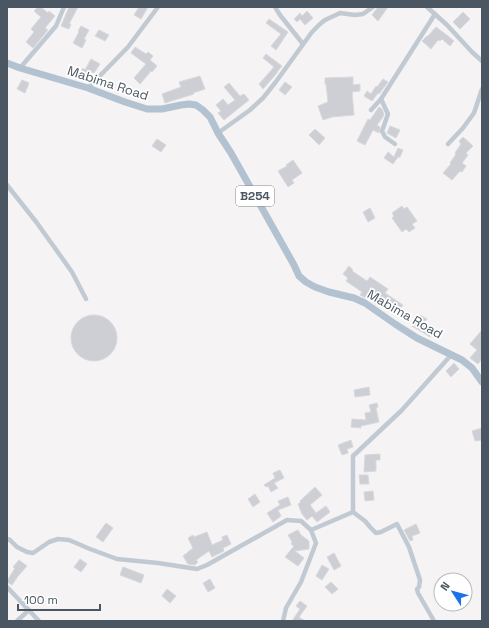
<svg xmlns="http://www.w3.org/2000/svg" width="489" height="628" font-family="'Space Grotesk',sans-serif">
<rect width="100%" height="100%" fill="#f5f3f3"/>
<g fill="#cdcfd5" stroke="#d7d9de">
<path d="M 38,7 L 41,7 L 48,13 L 49,11 L 55,16 L 45,28 L 48,30 L 33,48 L 26,42 L 34,32 L 31,29 L 41,17 L 34,11 Z"/>
<path d="M 69,7 L 78,7 L 69,24 L 71,24 L 69,29 L 61,26 Z"/>
<path d="M 139,7 L 148,7 L 141,19 L 134,15 Z"/>
<path d="M 378,7 L 388,7 L 378,21 L 372,15 Z"/>
<path d="M 307,11 L 313,18 L 305,25 L 300,19 L 297,22 L 294,19 L 300,13 L 302,16 Z"/>
<path d="M 463,12 L 470,19 L 460,29 L 453,22 Z"/>
<path d="M 269,19 L 288,32 L 276,50 L 271,46 L 281,34 L 266,23 Z"/>
<path d="M 81,26 L 89,30 L 84,39 L 86,40 L 82,48 L 73,43 L 79,32 L 78,31 Z"/>
<path d="M 436,27 L 448,36 L 454,41 L 450,46 L 442,39 L 440,41 L 438,40 L 431,49 L 422,41 L 427,36 L 428,36 Z"/>
<path d="M 99,30 L 109,35 L 105,41 L 95,36 Z"/>
<path d="M 135,47 L 146,54 L 148,52 L 153,56 L 150,60 L 157,66 L 152,72 L 151,71 L 140,84 L 134,78 L 146,64 L 131,53 Z"/>
<path d="M 266,54 L 282,66 L 277,72 L 277,73 L 263,89 L 259,84 L 274,67 L 263,58 Z"/>
<path d="M 91,59 L 100,64 L 94,73 L 90,71 L 86,78 L 80,74 L 83,68 L 85,70 Z"/>
<path d="M 200,76 L 205,89 L 193,93 L 194,94 L 165,103 L 162,94 L 181,87 L 179,82 Z"/>
<path d="M 353,77 L 353,85 L 360,84 L 360,91 L 352,92 L 354,115 L 332,117 L 323,120 L 318,106 L 328,102 L 326,84 L 325,84 L 325,78 Z"/>
<path d="M 383,79 L 388,82 L 379,94 L 378,93 L 372,101 L 364,96 L 367,91 L 371,94 L 376,86 L 377,87 Z"/>
<path d="M 22,80 L 29,83 L 25,93 L 17,89 Z"/>
<path d="M 285,82 L 292,87 L 285,95 L 279,90 Z"/>
<path d="M 229,83 L 240,96 L 244,94 L 249,100 L 224,120 L 218,113 L 221,111 L 216,105 L 223,99 L 228,105 L 235,100 L 224,87 Z"/>
<path d="M 379,107 L 382,109 L 384,114 L 383,117 L 377,125 L 380,127 L 379,133 L 373,130 L 365,145 L 357,141 L 368,119 L 370,120 Z"/>
<path d="M 390,126 L 400,130 L 396,138 L 387,133 Z"/>
<path d="M 315,129 L 325,138 L 319,145 L 309,135 Z"/>
<path d="M 463,137 L 473,146 L 466,153 L 468,155 L 462,163 L 466,166 L 462,172 L 460,171 L 452,180 L 443,173 L 451,164 L 450,163 L 456,154 L 455,153 L 461,144 L 459,141 Z"/>
<path d="M 157,139 L 166,145 L 161,152 L 152,146 Z"/>
<path d="M 398,148 L 403,150 L 400,157 L 398,157 L 393,164 L 384,158 L 388,152 L 394,157 Z"/>
<path d="M 293,160 L 302,173 L 292,180 L 294,183 L 288,187 L 278,171 L 287,166 L 286,165 Z"/>
<path d="M 402,206 L 404,209 L 407,207 L 417,221 L 412,224 L 415,228 L 409,232 L 406,229 L 402,232 L 392,218 L 394,216 L 392,213 Z"/>
<path d="M 370,208 L 375,218 L 368,222 L 363,212 Z"/>
<path d="M 349,266 L 353,270 L 352,271 L 367,281 L 370,277 L 388,289 L 385,293 L 403,305 L 398,311 L 380,300 L 377,305 L 368,299 L 360,295 L 362,292 L 346,281 L 348,278 L 343,274 Z"/>
<path d="M 420,315 L 427,319 L 423,324 L 434,332 L 430,337 L 412,326 Z"/>
<circle cx="94" cy="338" r="23"/>
<path d="M 482,330 L 482,359 L 478,364 L 470,358 L 477,350 L 470,344 Z"/>
<path d="M 454,363 L 459,369 L 451,377 L 446,371 Z"/>
<path d="M 369,387 L 370,395 L 355,397 L 354,390 Z"/>
<path d="M 377,403 L 378,407 L 376,408 L 379,422 L 361,426 L 361,428 L 351,427 L 352,419 L 366,420 L 365,413 L 371,412 L 369,405 Z"/>
<path d="M 482,428 L 482,440 L 475,441 L 472,431 Z"/>
<path d="M 351,440 L 353,447 L 347,449 L 348,453 L 342,455 L 338,445 Z"/>
<path d="M 380,454 L 380,460 L 376,460 L 376,471 L 364,472 L 365,455 Z"/>
<path d="M 280,470 L 284,478 L 274,483 L 278,488 L 271,492 L 268,486 L 266,487 L 264,485 L 275,478 L 273,473 Z"/>
<path d="M 359,475 L 368,475 L 369,484 L 360,484 Z"/>
<path d="M 315,487 L 322,495 L 310,505 L 316,513 L 326,506 L 330,512 L 317,522 L 312,516 L 307,520 L 302,514 L 298,504 L 301,502 L 300,501 Z"/>
<path d="M 373,491 L 374,500 L 365,501 L 364,492 Z"/>
<path d="M 255,494 L 260,502 L 253,507 L 248,499 Z"/>
<path d="M 288,497 L 291,505 L 278,510 L 281,516 L 273,522 L 267,513 L 280,505 L 278,501 Z"/>
<path d="M 106,523 L 113,528 L 103,542 L 96,537 Z"/>
<path d="M 416,524 L 420,533 L 412,536 L 413,540 L 410,541 L 404,530 Z"/>
<path d="M 298,530 L 301,535 L 309,541 L 309,549 L 295,551 L 304,558 L 298,566 L 285,557 L 294,546 L 291,544 L 292,542 L 288,535 Z"/>
<path d="M 207,532 L 212,545 L 223,540 L 222,537 L 227,535 L 231,544 L 223,548 L 224,551 L 212,557 L 209,551 L 196,560 L 198,562 L 195,565 L 188,564 L 183,556 L 193,548 L 188,538 L 193,535 L 194,537 Z"/>
<path d="M 334,553 L 341,566 L 334,570 L 327,557 Z"/>
<path d="M 80,559 L 87,564 L 81,572 L 74,567 Z"/>
<path d="M 19,560 L 27,566 L 18,576 L 12,585 L 7,582 L 7,581 L 15,568 L 13,567 Z"/>
<path d="M 322,565 L 329,569 L 322,580 L 316,576 Z"/>
<path d="M 123,567 L 144,575 L 141,583 L 120,575 Z"/>
<path d="M 210,579 L 215,588 L 208,592 L 203,583 Z"/>
<path d="M 331,582 L 338,589 L 332,594 L 325,587 Z"/>
<path d="M 167,589 L 176,596 L 170,603 L 162,596 Z"/>
<path d="M 300,601 L 307,606 L 299,617 L 305,621 L 292,621 L 300,609 L 296,606 Z"/>
</g>
<g fill="none" stroke-linecap="round" stroke-linejoin="round">
<g stroke="#c1cad2" stroke-width="4.5">
<path d="M 275,7 L 280,15 L 303,44"/>
<path d="M 427,7 L 447,25 L 472,52 L 482,61"/>
<path d="M 20,68 L 56,26 L 64,7"/>
<path d="M 88,88 L 128,47 L 158,7"/>
<path d="M 381,99 L 435,14"/>
<path d="M 371,110 L 381,99 L 388,114 L 382,131 L 385,137 L 395,144"/>
<path d="M 218,133 L 250,110 L 263,98 L 275,83 L 312,32 L 320,24 L 325,20 L 340,13 L 355,15 L 363,14 L 373,7"/>
<path d="M 448,144 L 463,128 L 474,113 L 482,89"/>
<path d="M 7,185 L 37,223 L 72,272 L 86,299"/>
<path d="M 353,512 L 365,521 L 370,527 L 376,533 L 381,532 L 397,524 L 409,547 L 420,580 L 419,587 L 417,589 L 418,593 L 434,621"/>
<path d="M 7,539 L 10,540 L 17,547 L 27,552 L 33,553 L 49,542 L 58,539 L 69,540 L 90,549 L 117,559 L 158,563 L 197,569 L 207,565 L 287,520 L 301,521 L 311,530"/>
<path d="M 7,587 L 39,621"/>
<path d="M 17,621 L 29,610"/>
<path d="M 283,621 L 286,608 L 301,582 L 316,543 L 311,530 L 353,512 L 353,456 L 402,410 L 452,354"/>
</g>
<path stroke="#b3c2d1" stroke-width="7" d="M 7,63 L 20,68 L 88,88 L 125,102 L 147,109 L 162,109 L 181,105 L 189,104 L 196,105 L 203,110 L 210,117 L 218,133 L 231,153 L 294,265 L 299,276 L 306,282 L 315,287 L 329,292 L 354,298 L 365,303 L 395,324 L 417,338 L 462,360 L 472,368 L 482,382"/>
</g>
<g text-anchor="middle" dominant-baseline="central" stroke-width="3.5" stroke-linejoin="round" paint-order="stroke">
<rect fill="#fff" stroke="#808990" stroke-width="1" x="236" y="186" width="38" height="20" rx="3"/>
<g font-size="12" font-weight="bold" fill="#4a5661">
<text x="255" y="196">B254</text>
</g>
<g font-size="13" fill="#4a5661" stroke="#fff">
<text transform="translate(108 83) rotate(18)">Mabima Road</text>
<text transform="translate(405 314) rotate(30)">Mabima Road</text>
</g>
</g>
<rect width="489" height="628" fill="none" stroke="#4a5661" stroke-width="16"/>
<g transform="translate(453 592) rotate(306)"><circle r="19" fill="#ffffff" stroke="#b7bbc0"/>
<path d="M0-3L7 15L0 10L-7 15Z" fill="#1a73e8"/>
<text y="-6" font-size="11" font-weight="bold" text-anchor="middle" fill="#4a5661">N</text>
</g>
<path d="M18 604v6h82v-6" fill="none" stroke="#4a5661" stroke-width="2"/>
<text x="24" y="604" font-size="12" fill="#4a5661" stroke="#ffffff" stroke-width="3" paint-order="stroke">100 m</text>
</svg>
